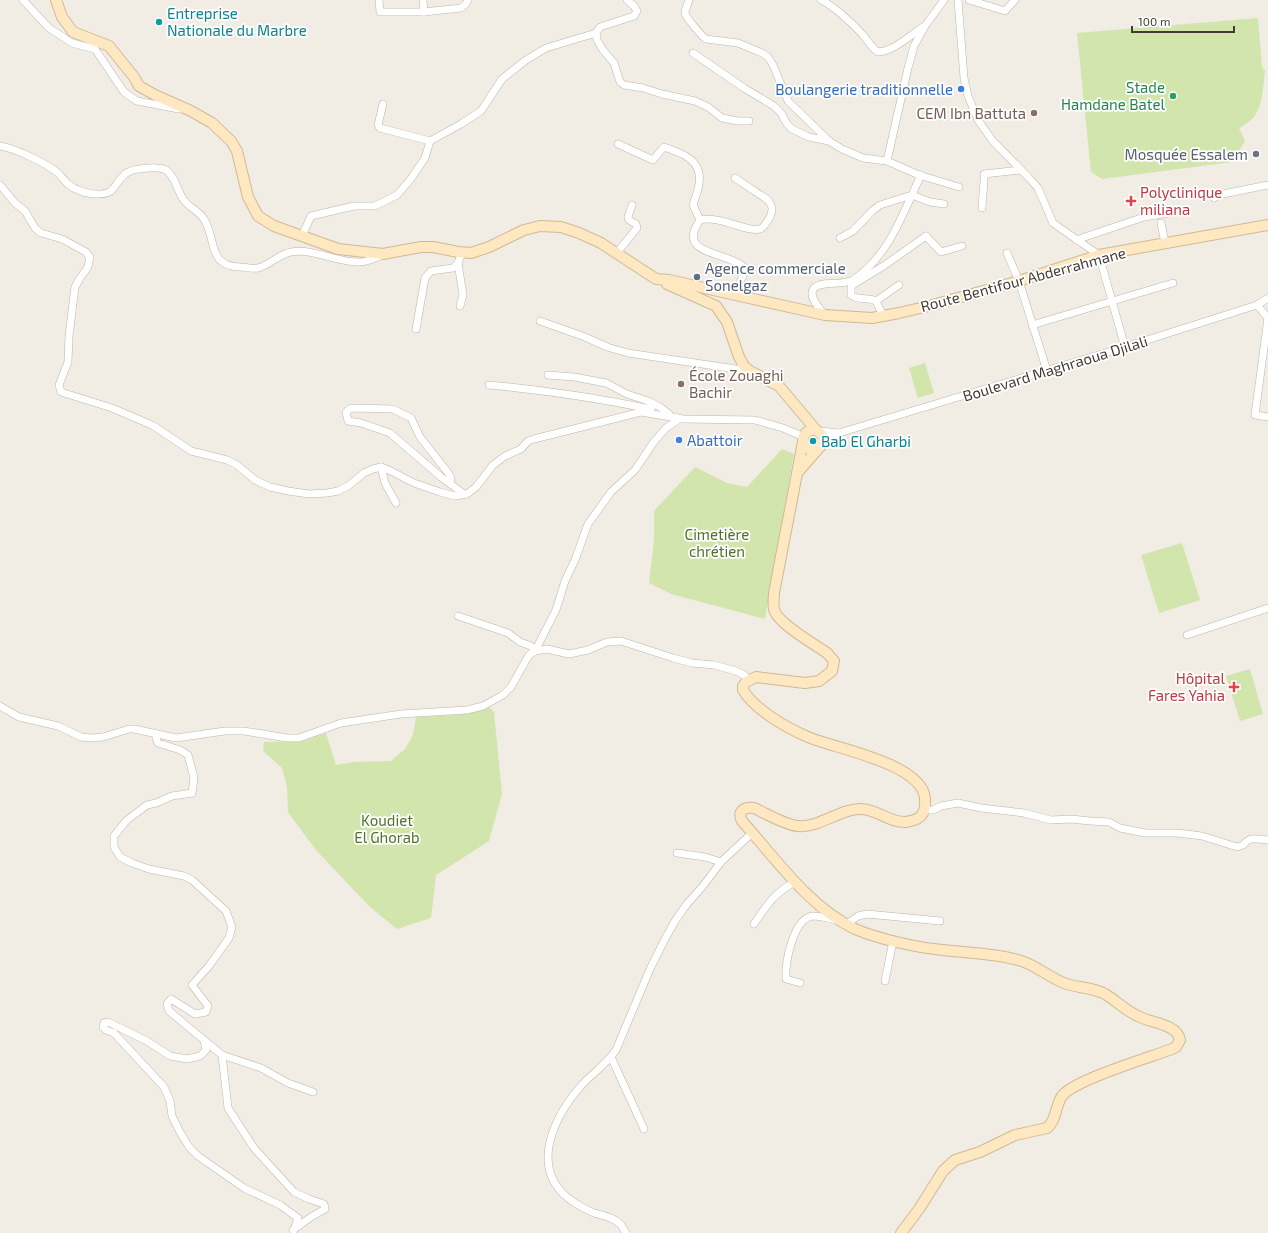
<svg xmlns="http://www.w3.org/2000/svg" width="1268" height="1233" font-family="'Exo 2',sans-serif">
<rect width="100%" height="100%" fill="#f1ece4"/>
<g fill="#d2e5ad">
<path d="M 1258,18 L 1262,67 L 1265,71 C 1263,86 1263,106 1253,118 C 1249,122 1244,125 1239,128 L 1245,141 L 1232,162 L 1102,179 L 1091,172 L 1077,33 Z"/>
<path d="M 925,363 L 934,393 L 918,398 L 909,368 Z"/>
<path d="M 782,449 L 794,454 L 765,619 L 671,594 L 649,583 L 654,541 L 654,511 L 695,467 L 727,483 L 747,487 Z"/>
<path d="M 1182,543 L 1200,600 L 1159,613 L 1141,555 Z"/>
<path d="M 1250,669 L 1263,714 L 1240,721 L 1226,676 Z"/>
<path d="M 489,707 L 494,712 L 502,794 L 489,841 L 436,875 L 431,918 L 397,929 L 370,907 L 315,849 L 288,812 L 287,787 L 282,768 L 263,751 L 264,742 L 303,741 L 326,733 L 336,765 L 354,762 L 391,761 L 405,749 L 413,735 L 416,717 L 456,715 Z"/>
</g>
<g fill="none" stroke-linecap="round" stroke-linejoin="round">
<defs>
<g id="minor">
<path d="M 23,0 L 49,28 L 72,43 L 95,49 L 124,92 L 137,101 L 179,109"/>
<path d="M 379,0 L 380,12 L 424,12 L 423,0"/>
<path d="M 627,0 L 634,6 L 637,11 L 634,16 L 600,27 L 596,33 L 597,40 L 603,50 L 614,63 L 620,82 L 624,85 L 643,88 L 662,94 L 695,101 L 708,107 L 722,118 L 738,121 L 749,121"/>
<path d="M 689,0 C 688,4 685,9 685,13 C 685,16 702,37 706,39 L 738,43 L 762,53 L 768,57 L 773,65 L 788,101 L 829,141 L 842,149 L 863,158 L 887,161 L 919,175 L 959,187"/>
<path d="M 821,0 C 833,5 854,25 863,35 C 868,41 871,47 878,52 C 894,51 909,36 923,27"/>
<path d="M 958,0 L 964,78 L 968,96 L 978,120 L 992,140 L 1030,179 L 1038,188 L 1053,223 L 1099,255 L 1125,347"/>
<path d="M 969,0 L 1005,11 L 1015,0"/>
<path d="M 424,12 L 461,8 L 466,4 L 468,0"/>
<path d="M 693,53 L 744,88 L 774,106 L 781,113 L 787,124 L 792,129 L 809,137 L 829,141"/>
<path d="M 383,104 L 378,125 L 380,128 L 430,141"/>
<path d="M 618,144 L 653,160 L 664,147 C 682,153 703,160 699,184 C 698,191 695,198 693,205 L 700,220"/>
<path d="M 0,146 C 14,148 46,163 58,173 C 61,176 64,180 68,184 C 76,191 84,193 95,194 C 117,195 112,185 125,174 C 132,168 158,166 166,170 C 175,176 177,190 183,199 C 188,207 199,211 204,219 C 217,240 207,266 240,267 C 246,267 253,269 258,268 C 270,265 279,254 291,252 C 314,248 337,263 360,262 C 367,262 376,258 383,255"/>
<path d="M 887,161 L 908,68 L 914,46 L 925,26 L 944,0"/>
<path d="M 0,185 L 15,203 L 25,211 L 35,228 L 41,233 L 62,239 L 86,252 L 90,257 L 88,267 L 80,278 L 75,287 L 69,336 L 68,362 L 59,385 L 61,392 L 112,408 L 152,425 L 191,451 L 227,460 L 237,465 L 255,480 L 270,487 L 288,491 L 309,494 L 327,493 L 338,491 L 348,486 L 364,473 L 373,469 L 381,467 L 391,471 L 414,483 L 440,492 L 455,496 L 467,494 L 476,487 L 493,465 L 505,456 L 521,449 L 528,441 L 534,439 L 641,412 L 683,419 L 755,420 L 783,428 L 804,437"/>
<path d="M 1214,198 L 1218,195 L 1268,185"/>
<path d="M 982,208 C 982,201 985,177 984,174 L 1021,170"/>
<path d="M 1161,223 L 1165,243"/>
<path d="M 302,236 L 311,216 L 354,206 L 375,206 L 397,195 L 410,180 L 425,158 L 430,141 L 461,124 L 481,111 L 502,79 L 526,60 L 546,48 L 596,33"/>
<path d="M 840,238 L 853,231 L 872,211 L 880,205 L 912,195 L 930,202 L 944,204"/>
<path d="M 1076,240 L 1144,217 L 1174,212"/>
<path d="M 1007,253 L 1019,281 L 1047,371"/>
<path d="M 616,254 L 637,228 L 636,224 L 629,220 L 628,217 L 632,205"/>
<path d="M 733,295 L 745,272 L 744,267 C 727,251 675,256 700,220 C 720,215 748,233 760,229 C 765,227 767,221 770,217 C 773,210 773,207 768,200 L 735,178"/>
<path d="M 876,301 L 899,285"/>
<path d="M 1257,305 L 1268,318"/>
<path d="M 460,306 L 463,295 L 458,263 L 462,252"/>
<path d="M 825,315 C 820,309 807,296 814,288 C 822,280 843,286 853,280 C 889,256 903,213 921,175"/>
<path d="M 883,316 L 876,301 C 868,297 858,301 851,295 L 851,287 L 854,284 L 885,265 L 926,236 L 941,252 L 962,246"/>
<path d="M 1268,318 L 1255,415 L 1268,417"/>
<path d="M 540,321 L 585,337 L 607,347 L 628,353 L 749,371"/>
<path d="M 1032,325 L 1173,283"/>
<path d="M 416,329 L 425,278 L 431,271 L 453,268 L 458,263"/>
<path d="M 548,375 L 574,377 L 606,383 L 627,394 L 648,401 L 660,407 L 669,414"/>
<path d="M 489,385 C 543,390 597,398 651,409"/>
<path d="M 819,431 L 839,433"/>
<path d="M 823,444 L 839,433 L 1125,347 L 1257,305 L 1268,298"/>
<path d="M 381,467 L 385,483 L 396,503"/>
<path d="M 450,483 L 451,478 L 449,474 L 420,437 L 411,418 L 393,409 L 351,408 L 346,412 L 348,421 L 361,423 L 390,433 L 441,477 L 464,494"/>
<path d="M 458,616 L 508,633 L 520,642 L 531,646 L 535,651 L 556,610 L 565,581 L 575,560 L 588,524 L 611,492 L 635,470 L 653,443 L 666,428 L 679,419 L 676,417"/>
<path d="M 1187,635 L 1268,608"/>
<path d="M 0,706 L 19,717 L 58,726 L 81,737 L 92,738 L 103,737 L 129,729 L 134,729 L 176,738 L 225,731 L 244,731 L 287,738 L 299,738 L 341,723 L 401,714 L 467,710 L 483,706 L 503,695 L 511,687 L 529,655 L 535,651 L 547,649 L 569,654 L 588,650 L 607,642 L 621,641 L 673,658 L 692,663 L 714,665 L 736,671 L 744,675 L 749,680"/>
<path d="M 157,734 L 156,738 L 158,743 L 180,750 L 188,755 L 194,778 L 192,793 L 172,796 L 156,803 L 147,805 L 127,820 L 114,836 L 114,847 L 120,857 L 132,863 L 149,869 L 184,876 L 192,880 L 226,911 L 232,927 L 229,938 L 209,966 L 192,985 L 208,1006 L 206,1012 L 195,1014 L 171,999 L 167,1004 L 169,1011 L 222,1055 L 228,1108 L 254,1148 L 294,1192 L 309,1199 L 324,1204 L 325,1209 L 311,1217 L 293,1230"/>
<path d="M 925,810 L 933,810 L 941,806 L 958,803 L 981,808 L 1024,813 L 1051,820 L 1071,819 L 1090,821 L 1109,822 L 1120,828 L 1145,833 L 1177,833 L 1202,836 L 1237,847 L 1243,845 C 1251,835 1257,840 1268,840"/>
<path d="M 677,853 L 705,857 L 721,862"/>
<path d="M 754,924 C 767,905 775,892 795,882"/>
<path d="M 847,924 L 858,916 L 867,914 L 940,921"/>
<path d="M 885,981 L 893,941"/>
<path d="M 800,983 L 786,979 C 785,963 793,918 813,916 C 821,916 830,919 838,920"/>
<path d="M 204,1040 L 206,1050 L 200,1056 L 187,1059 L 170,1056 L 147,1041 L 108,1022 L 104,1023 L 103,1027 L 106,1030 L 114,1033 L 164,1087 L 170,1101 L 172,1116 L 180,1132 L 189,1147 L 198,1156 L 244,1188 L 280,1205 L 298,1218 L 294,1230"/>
<path d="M 222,1055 L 261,1068 L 288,1083 L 313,1092"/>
<path d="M 611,1057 L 644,1129"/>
<path d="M 626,1233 C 624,1230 622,1225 619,1223 C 613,1217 602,1215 594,1213 C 587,1210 581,1207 575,1203 C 528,1173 551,1121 580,1087 C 591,1074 606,1065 616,1050 L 650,969 L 665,939 L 675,921 L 687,904 L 703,886 L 721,862 L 752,833"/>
</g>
<g id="secondary">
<path d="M 56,0 L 62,17 L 73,32 L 109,46 L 134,77 L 139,86 L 155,95 L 191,111 L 212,123 L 231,141 L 237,151 L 248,197 L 258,216 L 274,226 L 338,249 L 383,254 L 421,247 L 433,247 L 458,252 L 471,253 L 489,247 L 524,230 L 540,226 L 561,227 L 579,233 L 601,243 L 656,279 L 669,280 L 825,315 L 872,318 L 899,313 L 929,306 L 1019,281 L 1099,255 L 1268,225"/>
<path d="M 667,284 L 716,306 L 727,322 L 739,357 L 744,366 L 750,371 L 779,386 L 816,430"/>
<circle cx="813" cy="440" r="10"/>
<path d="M 803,442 L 774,593 C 774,599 772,606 775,612 C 781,625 814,644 827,653 L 834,661 L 832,671 L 819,681 L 805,683 L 756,677 L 746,682 L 743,686 L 743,690 C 755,710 787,728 808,737 C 836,749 921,763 925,798 C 925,803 926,808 923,813 C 920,819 913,821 906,822 C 890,823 878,810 862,809 C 840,808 820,828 798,826 C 785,825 767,814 754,808 C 744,807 737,811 742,821 C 775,858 809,907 855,929 C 878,939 919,948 943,950 C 968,953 994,953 1018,960 C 1035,964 1048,977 1064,983 C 1077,988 1092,987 1105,994 C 1117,1001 1127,1012 1140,1017 C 1152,1023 1177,1024 1180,1040 L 1176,1047 L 1172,1049 C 1151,1057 1074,1080 1062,1096 C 1055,1106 1057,1120 1047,1128 L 1015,1135 L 980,1152 L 955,1160 L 943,1171 L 919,1209 L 901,1233"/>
<path d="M 798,472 L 818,449"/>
</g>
</defs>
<use href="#minor" stroke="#bfb5aa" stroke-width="8"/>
<use href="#secondary" stroke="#d0ba95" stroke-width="12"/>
<use href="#minor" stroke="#fff" stroke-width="7"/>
<use href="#secondary" stroke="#fde8c2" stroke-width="10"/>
</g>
<g fill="#0f9aa8" stroke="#fff" stroke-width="1.5">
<circle cx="159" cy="22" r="4"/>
<circle cx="813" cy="441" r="4"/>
</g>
<g fill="#3f7fe0" stroke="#fff" stroke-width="1.5">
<circle cx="961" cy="89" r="4"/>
<circle cx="679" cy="440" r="4"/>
</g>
<circle fill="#2e9e5b" stroke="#fff" stroke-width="1.5" cx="1173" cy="96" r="4"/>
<g fill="#8d6e63" stroke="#fff" stroke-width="1.5">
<circle cx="1034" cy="113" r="4"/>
<circle cx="681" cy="384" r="4"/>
</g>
<circle fill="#6b7280" stroke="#fff" stroke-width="1.5" cx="1256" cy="154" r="4"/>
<g fill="#e0444e" stroke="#fff" stroke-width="1.5">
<path d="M1129 195h4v4h4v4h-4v4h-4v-4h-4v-4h4z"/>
<path d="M1232 681h4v4h4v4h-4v4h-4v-4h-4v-4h4z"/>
</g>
<circle fill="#5c6f8a" stroke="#fff" stroke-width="1.5" cx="697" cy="277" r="4"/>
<g text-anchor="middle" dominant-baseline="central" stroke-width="3.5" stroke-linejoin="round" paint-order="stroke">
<g font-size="15" fill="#0d838f" stroke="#fff" text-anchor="start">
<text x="167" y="13">Entreprise<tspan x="167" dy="17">Nationale du Marbre</tspan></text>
<text x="821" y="441">Bab El Gharbi</text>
</g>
<g font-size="15" fill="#27864d" stroke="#fff" text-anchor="end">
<text x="1165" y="87">Stade<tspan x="1165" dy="17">Hamdane Batel</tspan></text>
</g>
<g font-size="15" fill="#366cbe" stroke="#fff" text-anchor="end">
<text x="953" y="89">Boulangerie traditionnelle</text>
<text x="687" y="440" text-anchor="start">Abattoir</text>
</g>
<g font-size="15" fill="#785e54" stroke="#fff" text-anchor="end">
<text x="1026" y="113">CEM Ibn Battuta</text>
<text x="689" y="375" text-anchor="start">École Zouaghi<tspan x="689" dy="17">Bachir</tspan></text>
</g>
<g font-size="15" fill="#5b616d" stroke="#fff" text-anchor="end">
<text x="1248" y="154">Mosquée Essalem</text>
</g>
<g font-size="15" fill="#be3a42" stroke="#fff" text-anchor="start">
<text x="1140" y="192">Polyclinique<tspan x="1140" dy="17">miliana</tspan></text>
<text x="1225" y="678" text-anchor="end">Hôpital<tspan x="1225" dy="17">Fares Yahia</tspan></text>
</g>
<g font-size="15" fill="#4e5e75" stroke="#fff" text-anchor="start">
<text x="705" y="268">Agence commerciale<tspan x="705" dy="17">Sonelgaz</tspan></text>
</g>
<g font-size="15" fill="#433b34" stroke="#fff">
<text transform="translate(1023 279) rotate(-15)">Route Bentifour Abderrahmane</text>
<text transform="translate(1055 368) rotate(-17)">Boulevard Maghraoua Djilali</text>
</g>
<g font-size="15" fill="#4d722a" stroke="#fff">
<text x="717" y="534">Cimetière<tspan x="717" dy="17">chrétien</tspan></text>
<text x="387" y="820">Koudiet<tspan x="387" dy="17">El Ghorab</tspan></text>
</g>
</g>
<path d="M1132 26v6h102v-6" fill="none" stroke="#433b34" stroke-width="2"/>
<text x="1138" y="26" font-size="12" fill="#433b34" stroke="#ffffff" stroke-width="3" paint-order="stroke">100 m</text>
</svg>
